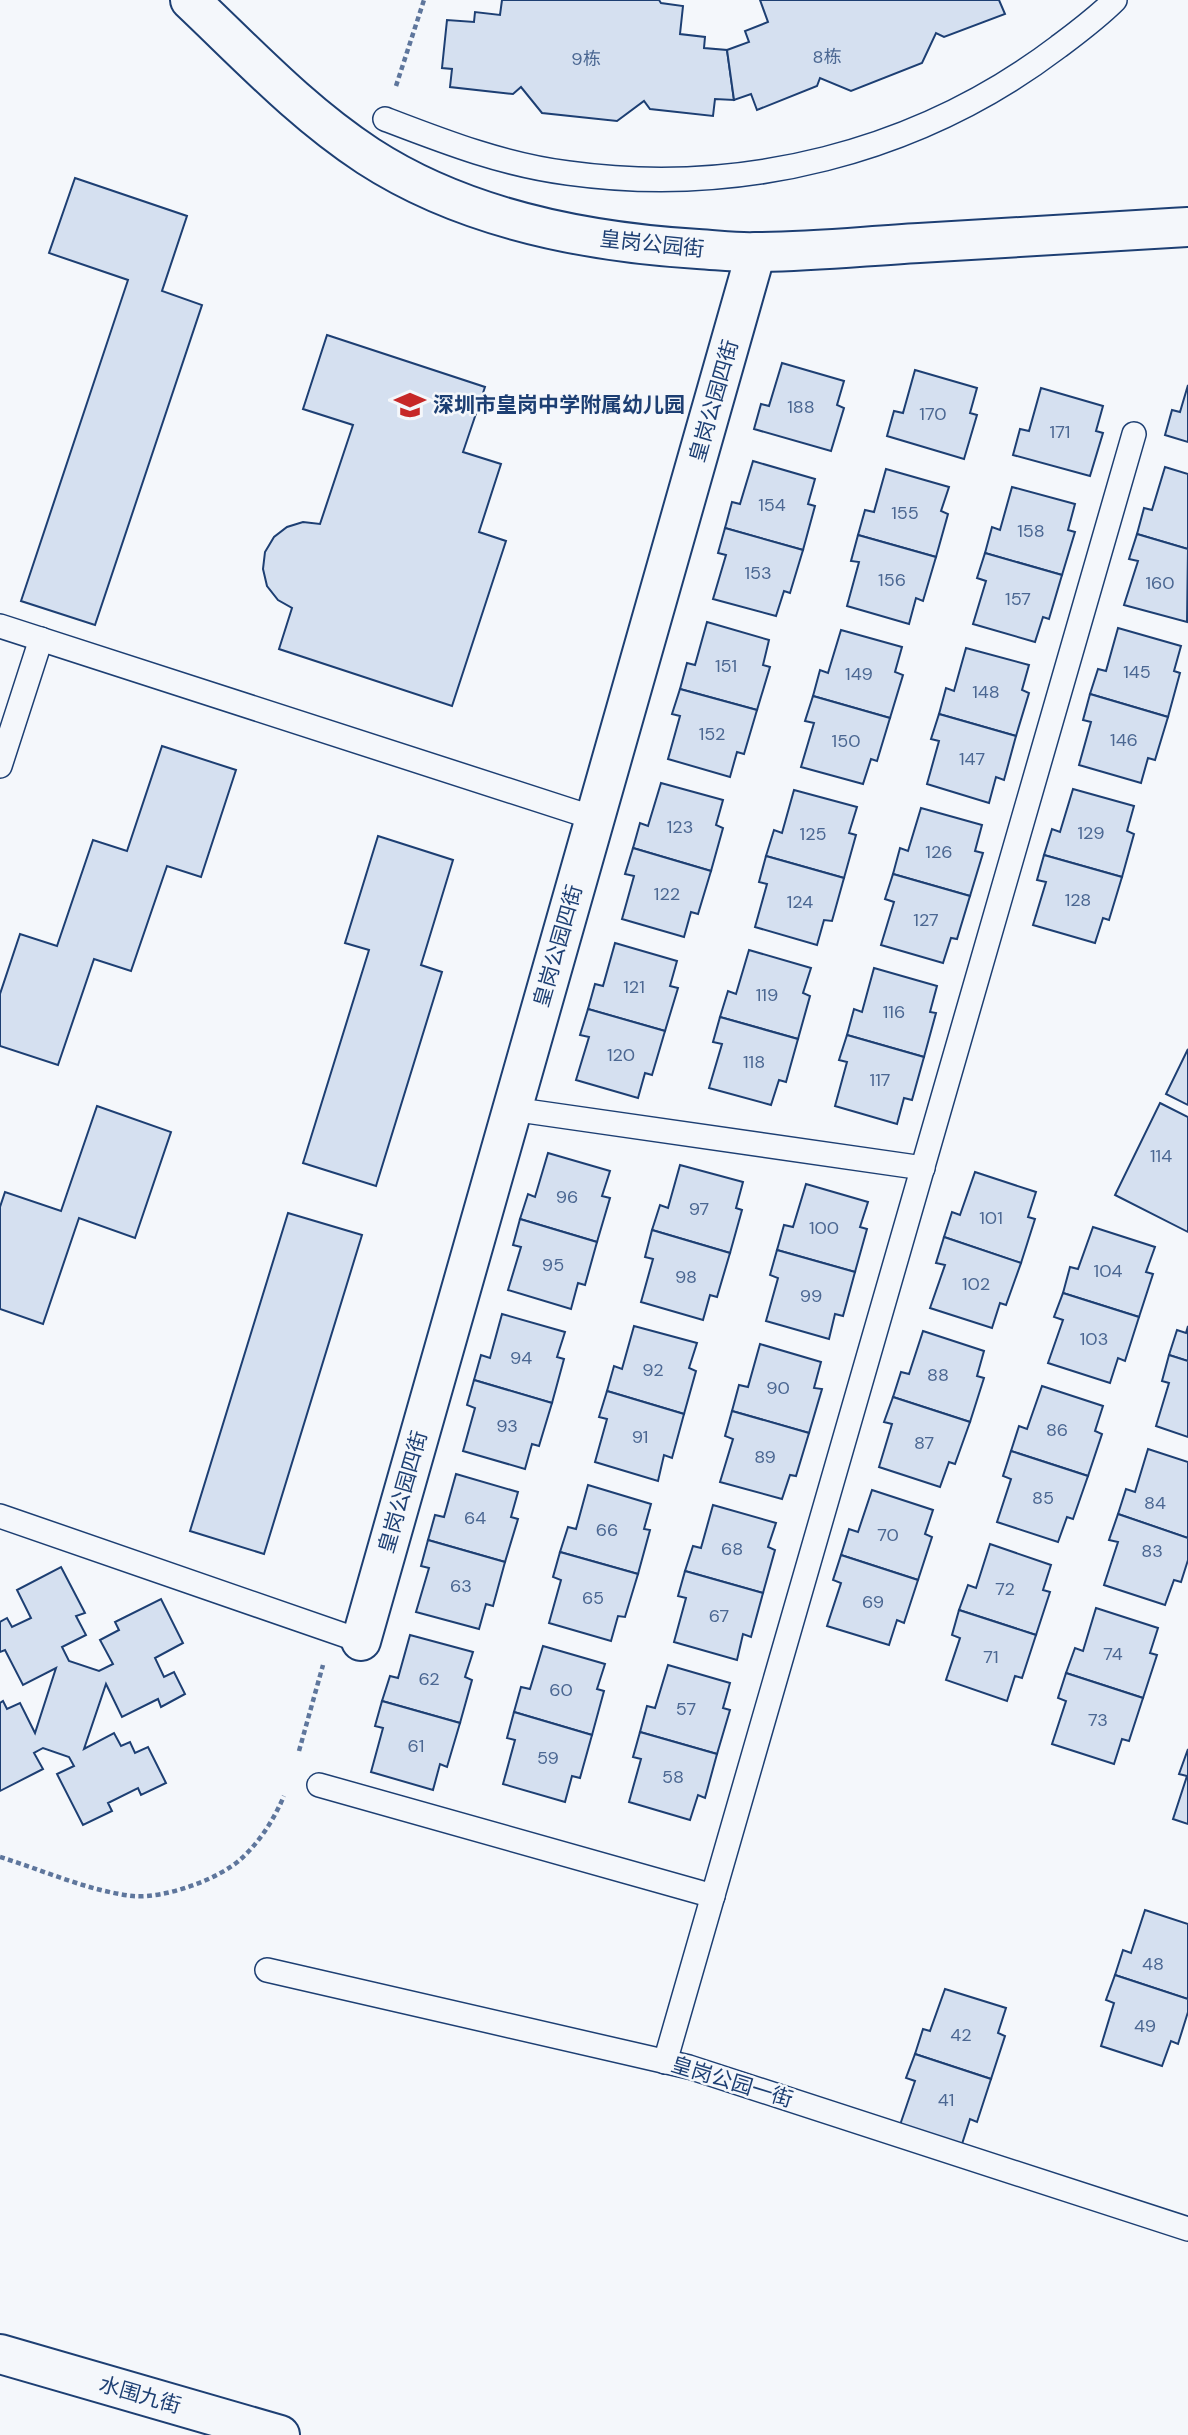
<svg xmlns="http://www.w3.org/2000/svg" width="1188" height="2435" font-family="'DM Sans','Noto Sans SC',sans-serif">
<rect width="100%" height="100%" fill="#f4f7fb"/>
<g fill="#d5e0f0" stroke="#1d3f73" stroke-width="2">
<path d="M 502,0 L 659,0 L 661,3 L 683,6 L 680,34 L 705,37 L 704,48 L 727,50 L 734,100 L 715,99 L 713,116 L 650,109 L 644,101 L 617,121 L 542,113 L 521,87 L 513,94 L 450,87 L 452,69 L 442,68 L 447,20 L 474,22 L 475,12 L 500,15 Z"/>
<path d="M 760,0 L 999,0 L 1005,14 L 944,37 L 936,33 L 922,63 L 851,91 L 820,78 L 817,86 L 757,110 L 751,94 L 734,100 L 727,50 L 749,42 L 745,31 L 768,22 Z"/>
<path d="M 75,178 L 187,216 L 162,291 L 202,305 L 95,625 L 21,601 L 128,280 L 49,253 Z"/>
<path d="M 327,335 L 485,387 L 463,452 L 501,464 L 479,532 L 506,541 L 452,706 L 279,649 L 292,608 L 278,600 L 267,586 L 263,569 L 265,552 L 274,537 L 287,527 L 303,522 L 320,524 L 353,425 L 303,409 Z"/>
<path d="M 782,363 L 844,381 L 837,405 L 844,408 L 831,451 L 754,429 L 761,404 L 769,406 Z"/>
<path d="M 915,370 L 977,388 L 970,413 L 977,415 L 964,459 L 887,436 L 894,411 L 903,413 Z"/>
<path d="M 1188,385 L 1188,442 L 1165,435 L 1172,410 L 1180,412 Z"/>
<path d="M 1041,388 L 1103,406 L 1096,431 L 1103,433 L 1090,476 L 1013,455 L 1020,429 L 1029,431 Z"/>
<path d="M 753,461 L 815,479 L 808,504 L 815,506 L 803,550 L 725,528 L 732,502 L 740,504 Z"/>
<path d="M 1165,467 L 1188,474 L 1188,549 L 1137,534 L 1144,508 L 1152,510 Z"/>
<path d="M 886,469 L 949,487 L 941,511 L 948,514 L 936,557 L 858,535 L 865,510 L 874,512 Z"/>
<path d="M 1012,487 L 1075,504 L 1068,530 L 1075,532 L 1062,575 L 985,553 L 992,527 L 1000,530 Z"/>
<path d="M 725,528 L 803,550 L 790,593 L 784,591 L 776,616 L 713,599 L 726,555 L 718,553 Z"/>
<path d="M 1137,534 L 1188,549 L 1187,622 L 1124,605 L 1138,561 L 1129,559 Z"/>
<path d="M 858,535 L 936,557 L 923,601 L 916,598 L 909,624 L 847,606 L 859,562 L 851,561 Z"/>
<path d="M 985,553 L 1062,575 L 1049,619 L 1043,617 L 1035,642 L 973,624 L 986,581 L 977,578 Z"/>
<path d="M 707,622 L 769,640 L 763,665 L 770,667 L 757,710 L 680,689 L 687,663 L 695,665 Z"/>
<path d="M 1118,628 L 1181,646 L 1174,671 L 1180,673 L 1168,717 L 1090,694 L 1098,669 L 1106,671 Z"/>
<path d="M 841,630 L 902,647 L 895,672 L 903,675 L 890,718 L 813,696 L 820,670 L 828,673 Z"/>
<path d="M 966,648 L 1029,665 L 1022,690 L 1029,693 L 1016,736 L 939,714 L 946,688 L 954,691 Z"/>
<path d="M 680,689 L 757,710 L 744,754 L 737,752 L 730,777 L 668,759 L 680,716 L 672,714 Z"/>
<path d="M 1090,694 L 1168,717 L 1155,760 L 1148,758 L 1141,783 L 1079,765 L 1091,722 L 1083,720 Z"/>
<path d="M 813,696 L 890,718 L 877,761 L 871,759 L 863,784 L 801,767 L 814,723 L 805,721 Z"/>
<path d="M 939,714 L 1016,736 L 1004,780 L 996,777 L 989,803 L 927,784 L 939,741 L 931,739 Z"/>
<path d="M 162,746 L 236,770 L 201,877 L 167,866 L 131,971 L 94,959 L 58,1065 L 0,1046 L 0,994 L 20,934 L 57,946 L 93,840 L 127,851 Z"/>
<path d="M 661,783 L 723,800 L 716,825 L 723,828 L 711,871 L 633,848 L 640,823 L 648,826 Z"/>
<path d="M 1073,789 L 1134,806 L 1127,831 L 1134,834 L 1122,877 L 1044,855 L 1052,829 L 1060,832 Z"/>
<path d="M 794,790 L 857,807 L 849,833 L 856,835 L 844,878 L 766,856 L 774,830 L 782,833 Z"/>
<path d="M 921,808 L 982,825 L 975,851 L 983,853 L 970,896 L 893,874 L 900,848 L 908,851 Z"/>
<path d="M 378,836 L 453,860 L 421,965 L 442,972 L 376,1186 L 303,1163 L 369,950 L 345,943 Z"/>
<path d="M 633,848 L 711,871 L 698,914 L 691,912 L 684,937 L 622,919 L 634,876 L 625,874 Z"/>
<path d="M 1044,855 L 1122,877 L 1109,920 L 1103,918 L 1095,943 L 1033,925 L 1046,882 L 1037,880 Z"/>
<path d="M 766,856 L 844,878 L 832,921 L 824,920 L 817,945 L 755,927 L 767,884 L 759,882 Z"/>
<path d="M 893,874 L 970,896 L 957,939 L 951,938 L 943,963 L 881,945 L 894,902 L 885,899 Z"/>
<path d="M 615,943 L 677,961 L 670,986 L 678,988 L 665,1031 L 588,1009 L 595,984 L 603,986 Z"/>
<path d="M 749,950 L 811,968 L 803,993 L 810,996 L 798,1039 L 720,1017 L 728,991 L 736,994 Z"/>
<path d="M 874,968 L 937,986 L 930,1012 L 936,1013 L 924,1057 L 847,1035 L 854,1009 L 862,1012 Z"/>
<path d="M 588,1009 L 665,1031 L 652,1075 L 645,1073 L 638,1098 L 576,1080 L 589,1037 L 580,1035 Z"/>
<path d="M 720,1017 L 798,1039 L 786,1082 L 779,1080 L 771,1105 L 709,1088 L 722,1044 L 713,1042 Z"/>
<path d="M 847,1035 L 924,1057 L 912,1100 L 904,1098 L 897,1124 L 835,1106 L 847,1062 L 839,1060 Z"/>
<path d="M 1188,1049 L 1188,1105 L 1166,1094 Z"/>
<path d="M 1160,1103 L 1188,1117 L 1188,1232 L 1115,1195 Z"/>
<path d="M 97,1106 L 171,1132 L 135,1238 L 79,1218 L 43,1324 L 0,1309 L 0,1207 L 5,1192 L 61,1211 Z"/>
<path d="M 548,1153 L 610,1171 L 602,1196 L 610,1198 L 597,1242 L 520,1219 L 528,1194 L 535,1197 Z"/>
<path d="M 680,1165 L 743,1182 L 736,1208 L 742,1210 L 730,1253 L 652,1230 L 660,1205 L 668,1208 Z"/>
<path d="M 975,1172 L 1036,1192 L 1028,1217 L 1035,1219 L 1021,1263 L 944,1237 L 952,1212 L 960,1215 Z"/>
<path d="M 806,1184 L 868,1202 L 860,1227 L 867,1229 L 855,1272 L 777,1250 L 784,1225 L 793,1227 Z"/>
<path d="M 288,1213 L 362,1235 L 264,1554 L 190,1531 Z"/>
<path d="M 520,1219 L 597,1242 L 585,1285 L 578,1283 L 571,1309 L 508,1290 L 521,1247 L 513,1245 Z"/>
<path d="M 1093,1227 L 1155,1247 L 1146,1272 L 1153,1274 L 1139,1317 L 1063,1293 L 1070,1267 L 1078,1269 Z"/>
<path d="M 652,1230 L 730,1253 L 717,1297 L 710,1295 L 703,1320 L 641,1302 L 653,1259 L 645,1257 Z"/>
<path d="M 944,1237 L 1021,1263 L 1006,1305 L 1000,1303 L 992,1328 L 930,1308 L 945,1265 L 936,1263 Z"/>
<path d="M 777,1250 L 855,1272 L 843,1316 L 835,1314 L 829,1339 L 766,1321 L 778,1278 L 770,1275 Z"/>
<path d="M 1063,1293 L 1139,1317 L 1125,1361 L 1118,1358 L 1110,1383 L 1048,1363 L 1063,1320 L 1054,1317 Z"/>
<path d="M 502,1314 L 565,1332 L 557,1357 L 564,1359 L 552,1403 L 474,1380 L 481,1355 L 490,1358 Z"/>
<path d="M 634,1326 L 697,1343 L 689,1368 L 696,1371 L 684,1414 L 607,1391 L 614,1366 L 622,1369 Z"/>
<path d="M 1188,1326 L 1188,1361 L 1169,1355 L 1177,1330 L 1186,1333 Z"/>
<path d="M 923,1331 L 984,1351 L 977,1376 L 984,1378 L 970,1422 L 893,1397 L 901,1372 L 909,1374 Z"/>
<path d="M 760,1344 L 821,1362 L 814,1388 L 822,1389 L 809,1433 L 732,1411 L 739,1385 L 748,1387 Z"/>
<path d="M 1169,1355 L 1188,1361 L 1188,1437 L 1156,1426 L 1169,1383 L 1162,1381 Z"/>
<path d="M 474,1380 L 552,1403 L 539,1446 L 532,1444 L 525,1469 L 463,1451 L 475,1408 L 467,1405 Z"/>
<path d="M 1042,1386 L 1103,1406 L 1095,1431 L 1102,1434 L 1088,1476 L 1011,1451 L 1019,1426 L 1027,1429 Z"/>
<path d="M 607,1391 L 684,1414 L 672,1458 L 664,1455 L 658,1481 L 595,1462 L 607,1419 L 599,1417 Z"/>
<path d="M 893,1397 L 970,1422 L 955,1464 L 949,1462 L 940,1487 L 879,1467 L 892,1424 L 884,1422 Z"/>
<path d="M 732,1411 L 809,1433 L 796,1476 L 790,1475 L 782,1499 L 720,1482 L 733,1439 L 725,1436 Z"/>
<path d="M 1148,1449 L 1188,1462 L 1188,1538 L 1118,1514 L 1126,1489 L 1135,1492 Z"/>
<path d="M 1011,1451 L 1088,1476 L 1073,1519 L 1067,1517 L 1058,1542 L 997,1522 L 1011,1479 L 1003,1476 Z"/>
<path d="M 456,1474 L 518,1492 L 511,1517 L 518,1519 L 505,1562 L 428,1540 L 435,1515 L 444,1517 Z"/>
<path d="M 588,1485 L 651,1504 L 644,1529 L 650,1530 L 638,1574 L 560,1552 L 568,1527 L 576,1529 Z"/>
<path d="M 872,1490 L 933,1510 L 925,1534 L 932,1537 L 918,1580 L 841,1555 L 849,1529 L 858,1532 Z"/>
<path d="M 713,1505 L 776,1523 L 768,1547 L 775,1550 L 763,1593 L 685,1571 L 693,1546 L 701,1548 Z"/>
<path d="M 1118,1514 L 1188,1538 L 1188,1560 L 1181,1582 L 1174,1580 L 1165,1605 L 1104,1585 L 1118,1542 L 1109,1540 Z"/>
<path d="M 428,1540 L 505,1562 L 493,1606 L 486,1604 L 479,1629 L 416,1612 L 429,1568 L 421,1566 Z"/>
<path d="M 990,1544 L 1051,1565 L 1043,1590 L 1050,1592 L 1036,1635 L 959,1610 L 968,1585 L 976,1588 Z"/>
<path d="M 560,1552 L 638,1574 L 625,1617 L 618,1616 L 611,1641 L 549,1623 L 561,1580 L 553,1577 Z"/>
<path d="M 841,1555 L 918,1580 L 904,1623 L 897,1620 L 889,1645 L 827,1626 L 841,1583 L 833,1580 Z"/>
<path d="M 61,1567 L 85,1613 L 76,1616 L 86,1635 L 62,1647 L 69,1661 L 99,1671 L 113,1664 L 100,1640 L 119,1630 L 115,1622 L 161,1599 L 183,1643 L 155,1658 L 164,1677 L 174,1672 L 185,1694 L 161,1707 L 158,1699 L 122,1717 L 106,1684 L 84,1749 L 114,1733 L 121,1746 L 130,1742 L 135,1753 L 148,1747 L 166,1783 L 141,1795 L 138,1788 L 108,1803 L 112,1811 L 83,1825 L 57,1774 L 74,1766 L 69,1757 L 43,1748 L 34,1753 L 43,1769 L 0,1791 L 0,1703 L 3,1701 L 7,1709 L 20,1703 L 35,1733 L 56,1668 L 23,1685 L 5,1650 L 0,1652 L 0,1622 L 7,1618 L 12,1627 L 31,1618 L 17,1590 Z"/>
<path d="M 685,1571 L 763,1593 L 751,1637 L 743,1634 L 737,1660 L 674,1642 L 686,1598 L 678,1596 Z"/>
<path d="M 1096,1608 L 1158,1628 L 1150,1653 L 1157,1655 L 1143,1698 L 1066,1673 L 1075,1648 L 1083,1651 Z"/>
<path d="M 959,1610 L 1036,1635 L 1022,1678 L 1015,1676 L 1007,1701 L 946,1680 L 960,1638 L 952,1635 Z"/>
<path d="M 410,1635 L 473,1652 L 465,1677 L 472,1680 L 460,1723 L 382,1701 L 390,1676 L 398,1678 Z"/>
<path d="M 543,1646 L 605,1664 L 597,1689 L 604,1691 L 592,1735 L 514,1712 L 521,1687 L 530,1689 Z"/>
<path d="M 668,1665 L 730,1683 L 723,1708 L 730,1710 L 717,1754 L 640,1732 L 647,1706 L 655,1708 Z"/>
<path d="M 1066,1673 L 1143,1698 L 1129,1741 L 1122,1739 L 1114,1764 L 1052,1744 L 1066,1701 L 1058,1698 Z"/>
<path d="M 382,1701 L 460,1723 L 447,1767 L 440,1764 L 433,1790 L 371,1772 L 383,1728 L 375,1726 Z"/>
<path d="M 514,1712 L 592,1735 L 580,1778 L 572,1776 L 565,1802 L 503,1784 L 515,1740 L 507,1738 Z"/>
<path d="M 640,1732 L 717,1754 L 705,1798 L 698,1795 L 690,1820 L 629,1802 L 641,1759 L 633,1757 Z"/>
<path d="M 1188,1749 L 1188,1824 L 1173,1819 L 1187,1776 L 1179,1774 Z"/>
<path d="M 1145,1910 L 1188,1924 L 1188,1999 L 1115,1975 L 1123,1950 L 1131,1953 Z"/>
<path d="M 1115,1975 L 1188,1999 L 1188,2012 L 1178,2044 L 1171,2041 L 1162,2066 L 1101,2046 L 1114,2003 L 1106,2000 Z"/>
<path d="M 945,1989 L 1006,2008 L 998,2033 L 1005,2036 L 991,2079 L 915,2054 L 923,2029 L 930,2031 Z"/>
<path d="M 915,2054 L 991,2079 L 977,2122 L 970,2119 L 962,2144 L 900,2125 L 915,2081 L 906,2078 Z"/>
</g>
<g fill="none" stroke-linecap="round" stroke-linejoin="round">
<defs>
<g id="lane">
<path d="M 385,119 C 445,142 504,165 568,173 C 741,197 918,153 1058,47 C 1078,32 1097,18 1115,0"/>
<path d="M 0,626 L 594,818"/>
<path d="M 0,766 L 41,639"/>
<path d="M 512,1109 L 923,1168"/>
<path d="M 0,1516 L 361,1641"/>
<path d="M 319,1785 L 713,1896"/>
<path d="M 267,1970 L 689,2067 L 1188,2229"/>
<path d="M 665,2062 L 1134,434"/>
</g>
<path id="street" d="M 0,2354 L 280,2435"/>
<g id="secondary">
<path d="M 190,0 C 247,54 302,113 368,156 C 465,219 584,242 698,249 C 717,250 737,253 757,252 C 811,252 865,246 919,243 C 1008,238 1098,232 1188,227"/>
<path d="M 361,1641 L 756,252"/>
</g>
</defs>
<use href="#lane" stroke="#1d3f73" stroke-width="26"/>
<use href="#street" stroke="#1d3f73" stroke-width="42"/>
<use href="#secondary" stroke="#1d3f73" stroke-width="42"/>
<g stroke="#5e769c" stroke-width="4.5" stroke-dasharray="5 3.5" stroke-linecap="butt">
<path d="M 396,86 L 424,0"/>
<path d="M 299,1751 L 323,1665"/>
<path d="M 0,1857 C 43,1870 88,1891 133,1896 C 164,1899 220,1879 242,1858 C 261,1840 274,1819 284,1796"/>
</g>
<use href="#lane" stroke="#f4f7fb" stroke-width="23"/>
<use href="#street" stroke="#f4f7fb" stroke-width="38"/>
<use href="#secondary" stroke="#f4f7fb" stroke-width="38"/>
</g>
<defs>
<symbol id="school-bare" viewBox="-9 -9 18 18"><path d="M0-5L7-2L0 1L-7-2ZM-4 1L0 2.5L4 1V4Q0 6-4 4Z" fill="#c62828" stroke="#f4f7fb" stroke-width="2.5" paint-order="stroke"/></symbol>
</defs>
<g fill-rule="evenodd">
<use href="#school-bare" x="388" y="383" width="44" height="44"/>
</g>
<g text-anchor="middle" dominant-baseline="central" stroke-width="5" stroke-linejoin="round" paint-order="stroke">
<g font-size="18" fill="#4b6792">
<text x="827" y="57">8栋</text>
<text x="586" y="59">9栋</text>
<text x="801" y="407">188</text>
<text x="933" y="414">170</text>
<text x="1060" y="432">171</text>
<text x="772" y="505">154</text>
<text x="905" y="513">155</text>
<text x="1031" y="531">158</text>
<text x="758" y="573">153</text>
<text x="892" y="580">156</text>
<text x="1160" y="583">160</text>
<text x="1018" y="599">157</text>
<text x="726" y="666">151</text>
<text x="1137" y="672">145</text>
<text x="859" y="674">149</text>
<text x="986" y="692">148</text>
<text x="712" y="734">152</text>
<text x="1124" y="740">146</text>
<text x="846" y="741">150</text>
<text x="972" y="759">147</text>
<text x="680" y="827">123</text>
<text x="1091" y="833">129</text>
<text x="813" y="834">125</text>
<text x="939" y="852">126</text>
<text x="667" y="894">122</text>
<text x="1078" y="900">128</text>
<text x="800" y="902">124</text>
<text x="926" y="920">127</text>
<text x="634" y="987">121</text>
<text x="767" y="995">119</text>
<text x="894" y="1012">116</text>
<text x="621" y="1055">120</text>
<text x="754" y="1062">118</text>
<text x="880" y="1080">117</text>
<text x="1161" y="1156">114</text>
<text x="567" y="1197">96</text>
<text x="699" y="1209">97</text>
<text x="991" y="1218">101</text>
<text x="824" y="1228">100</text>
<text x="553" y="1265">95</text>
<text x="1108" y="1271">104</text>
<text x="686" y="1277">98</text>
<text x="976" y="1284">102</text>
<text x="811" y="1296">99</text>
<text x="1094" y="1339">103</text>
<text x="521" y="1358">94</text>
<text x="653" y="1370">92</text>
<text x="938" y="1375">88</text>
<text x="778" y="1388">90</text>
<text x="507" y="1426">93</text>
<text x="1057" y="1430">86</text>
<text x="640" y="1437">91</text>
<text x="924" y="1443">87</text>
<text x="765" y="1457">89</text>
<text x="1043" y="1498">85</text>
<text x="1155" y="1503">84</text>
<text x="475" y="1518">64</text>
<text x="607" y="1530">66</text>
<text x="888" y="1535">70</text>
<text x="732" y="1549">68</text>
<text x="1152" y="1551">83</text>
<text x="461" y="1586">63</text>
<text x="1005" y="1589">72</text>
<text x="593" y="1598">65</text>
<text x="873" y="1602">69</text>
<text x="719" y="1616">67</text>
<text x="1113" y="1654">74</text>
<text x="991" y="1657">71</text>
<text x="429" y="1679">62</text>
<text x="561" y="1690">60</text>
<text x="686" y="1709">57</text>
<text x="1098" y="1720">73</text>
<text x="416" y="1746">61</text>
<text x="548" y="1758">59</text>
<text x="673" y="1777">58</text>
<text x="1153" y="1964">48</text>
<text x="1145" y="2026">49</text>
<text x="961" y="2035">42</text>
<text x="946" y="2100">41</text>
</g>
<g font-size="21" fill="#1d3f73" stroke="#f4f7fb">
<text transform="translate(652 244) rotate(6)">皇岗公园街</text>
<text transform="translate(714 401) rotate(-74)">皇岗公园四街</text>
<text transform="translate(558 946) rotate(-74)">皇岗公园四街</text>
<text transform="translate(403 1492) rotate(-74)">皇岗公园四街</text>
<text transform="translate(732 2082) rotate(17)">皇岗公园一街</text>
<text transform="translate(140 2395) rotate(16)">水围九街</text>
</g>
<g font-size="21" font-weight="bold" fill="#1d3f73" stroke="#f4f7fb" text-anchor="start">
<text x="433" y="405">深圳市皇岗中学附属幼儿园</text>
</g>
</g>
</svg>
